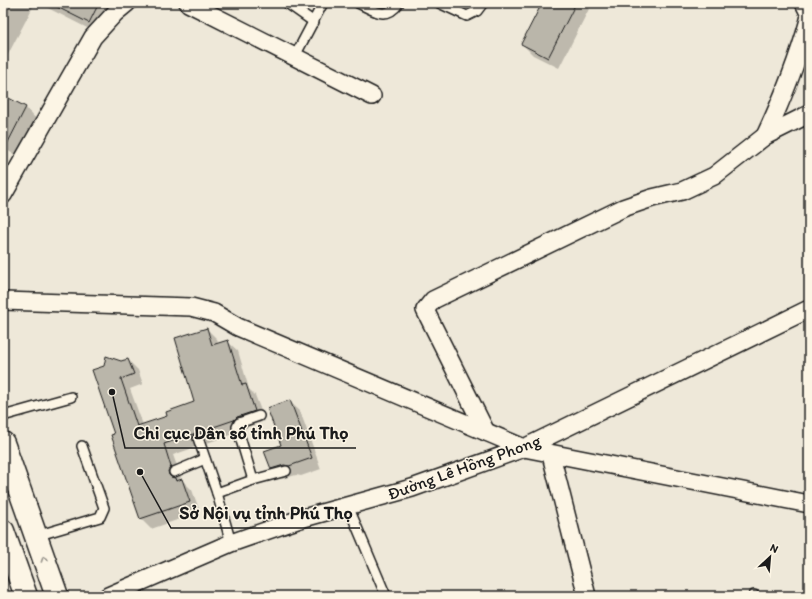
<svg xmlns="http://www.w3.org/2000/svg" width="812" height="599" font-family="Itim,sans-serif">
<rect width="100%" height="100%" fill="#eee8d9"/>
<filter id="ink" filterUnits="userSpaceOnUse"><feTurbulence type="fractalNoise" baseFrequency=".025" numOctaves="2"/><feDisplacementMap in="SourceGraphic" scale="8" xChannelSelector="R" yChannelSelector="G"/><feConvolveMatrix kernelMatrix="1 2 1 2 8 2 1 2 1" color-interpolation-filters="sRGB"/></filter>
<g filter="url(#ink)">
<g fill="#0003">
<path d="M 3,3 L 35,3 L 3,64 Z"/>
<path d="M 38,3 L 103,3 L 112,13 L 101,35 Z"/>
<path d="M 543,3 L 592,3 L 559,68 L 533,55 L 522,44 Z"/>
<path d="M 3,96 L 26,108 L 38,121 L 19,157 L 3,148 Z"/>
<path d="M 207,329 L 217,339 L 218,344 L 227,341 L 238,351 L 249,389 L 255,395 L 265,421 L 247,427 L 244,430 L 173,455 L 181,477 L 178,481 L 182,480 L 192,490 L 200,512 L 151,529 L 141,519 L 115,434 L 121,362 L 128,360 L 138,370 L 143,384 L 130,389 L 143,425 L 168,416 L 195,403 Z"/>
<path d="M 289,401 L 300,411 L 321,469 L 301,476 L 296,475 L 282,479 L 272,468 L 282,446 Z"/>
</g>
<g fill="#bab6aa" stroke="#1c1c1c">
<path d="M 49,3 L 99,3 L 89,23 Z"/>
<path d="M 542,3 L 576,3 L 548,58 L 521,44 Z"/>
<path d="M 3,95 L 26,107 L 3,152 Z"/>
<path d="M 207,328 L 212,345 L 228,340 L 242,385 L 246,384 L 255,411 L 237,417 L 234,420 L 164,444 L 171,467 L 168,471 L 169,475 L 171,477 L 175,478 L 176,481 L 182,479 L 190,502 L 140,519 L 111,435 L 114,434 L 92,370 L 104,366 L 106,356 L 121,361 L 128,359 L 134,374 L 121,379 L 137,426 L 167,416 L 166,412 L 194,402 L 175,338 Z"/>
<path d="M 290,400 L 312,458 L 289,466 L 284,465 L 271,469 L 264,451 L 281,445 L 267,408 Z"/>
</g>
<g fill="none" stroke-linecap="round" stroke-linejoin="round">
<defs>
<g id="lane">
<path d="M 287,3 L 314,22"/>
<path d="M 358,3 C 375,11 386,21 399,3"/>
<path d="M 439,3 L 467,16 L 477,11 L 483,3"/>
<path d="M 295,56 L 323,3"/>
<path d="M 3,416 L 71,397"/>
<path d="M 198,438 L 217,493 L 231,543"/>
<path d="M 174,472 L 205,459"/>
<path d="M 253,480 L 286,471"/>
<path d="M 217,493 L 253,480 L 237,427 L 239,423 L 259,416"/>
<path d="M 348,506 L 386,596"/>
<path d="M 36,536 L 100,517 L 104,508 L 82,446"/>
<path d="M 754,596 L 754,595"/>
</g>
<g id="street">
<path d="M 188,3 L 372,96"/>
<path d="M 804,3 L 809,13"/>
<path d="M 765,136 C 783,98 798,60 809,20"/>
<path d="M 3,195 L 93,37 L 115,13 L 127,3"/>
<path d="M 3,301 L 191,307 L 214,313 L 238,327 L 524,448 L 809,504"/>
<path d="M 486,432 L 425,310 L 433,300 L 623,208 L 652,198 L 682,191 L 714,176 L 765,136 L 809,114"/>
<path d="M 551,455 L 587,596"/>
<path d="M 108,596 L 231,543 L 300,519 L 412,488 L 524,448 L 809,309"/>
</g>
<g id="primary">
<path d="M 3,443 L 57,596"/>
<path d="M 3,531 L 26,596"/>
</g>
</defs>
<use href="#lane" stroke="#1c1c1c" stroke-width="12"/>
<use href="#street" stroke="#1c1c1c" stroke-width="20"/>
<use href="#primary" stroke="#1c1c1c" stroke-width="25"/>
<use href="#lane" stroke="#fcf5e5" stroke-width="9"/>
<use href="#street" stroke="#fcf5e5" stroke-width="17"/>
<use href="#primary" stroke="#fcf5e5" stroke-width="22"/>
</g>
<defs><path id="oneway-chevron" d="M-2-3.5L2.5 0L-2 3.5" fill="none" stroke-width="1.6" stroke-linecap="round" stroke-linejoin="round"/></defs>
<use stroke="#97938b" href="#oneway-chevron" transform="translate(44 559) rotate(-109)"/>
</g>
<g text-anchor="middle" dominant-baseline="central" stroke-width="3" stroke-linejoin="round" paint-order="stroke">
<g font-size="17" fill="#1c1c1c" stroke="#fcf5e5">
<text transform="translate(464 467) rotate(-20)">Đường Lê Hồng Phong</text>
</g>
</g>
<path fill="none" stroke="#1c1c1c" stroke-width="1.5" d="M112 392L125 448H356M140 472L171 528H360"/>
<g fill="#1c1c1c" stroke="#fcf5e5" stroke-width="1.5">
<circle cx="112" cy="392" r="4"/>
<circle cx="140" cy="472" r="4"/>
</g>
<g font-size="18" text-anchor="middle" font-weight="bold" fill="#1c1c1c" stroke="#fcf5e5" stroke-width="3" stroke-linejoin="round" paint-order="stroke">
<text x="241" y="439">Chi cục Dân số tỉnh Phú Thọ</text>
<text x="266" y="519">Sở Nội vụ tỉnh Phú Thọ</text>
</g>
<rect width="812" height="599" fill="none" stroke="#fcf5e5" stroke-width="16"/>
<rect x="8" y="8" width="796" height="583" fill="none" stroke="#1c1c1c" stroke-width="1.5" filter="url(#ink)"/>
<g transform="translate(770 557) rotate(26)" stroke="#fcf5e5" stroke-width="3" paint-order="stroke">
<path d="M0-3L7 15L0 10L-7 15Z" fill="#1c1c1c"/>
<text y="-6" font-size="11" font-weight="bold" text-anchor="middle" fill="#1c1c1c">N</text>
</g>
</svg>
